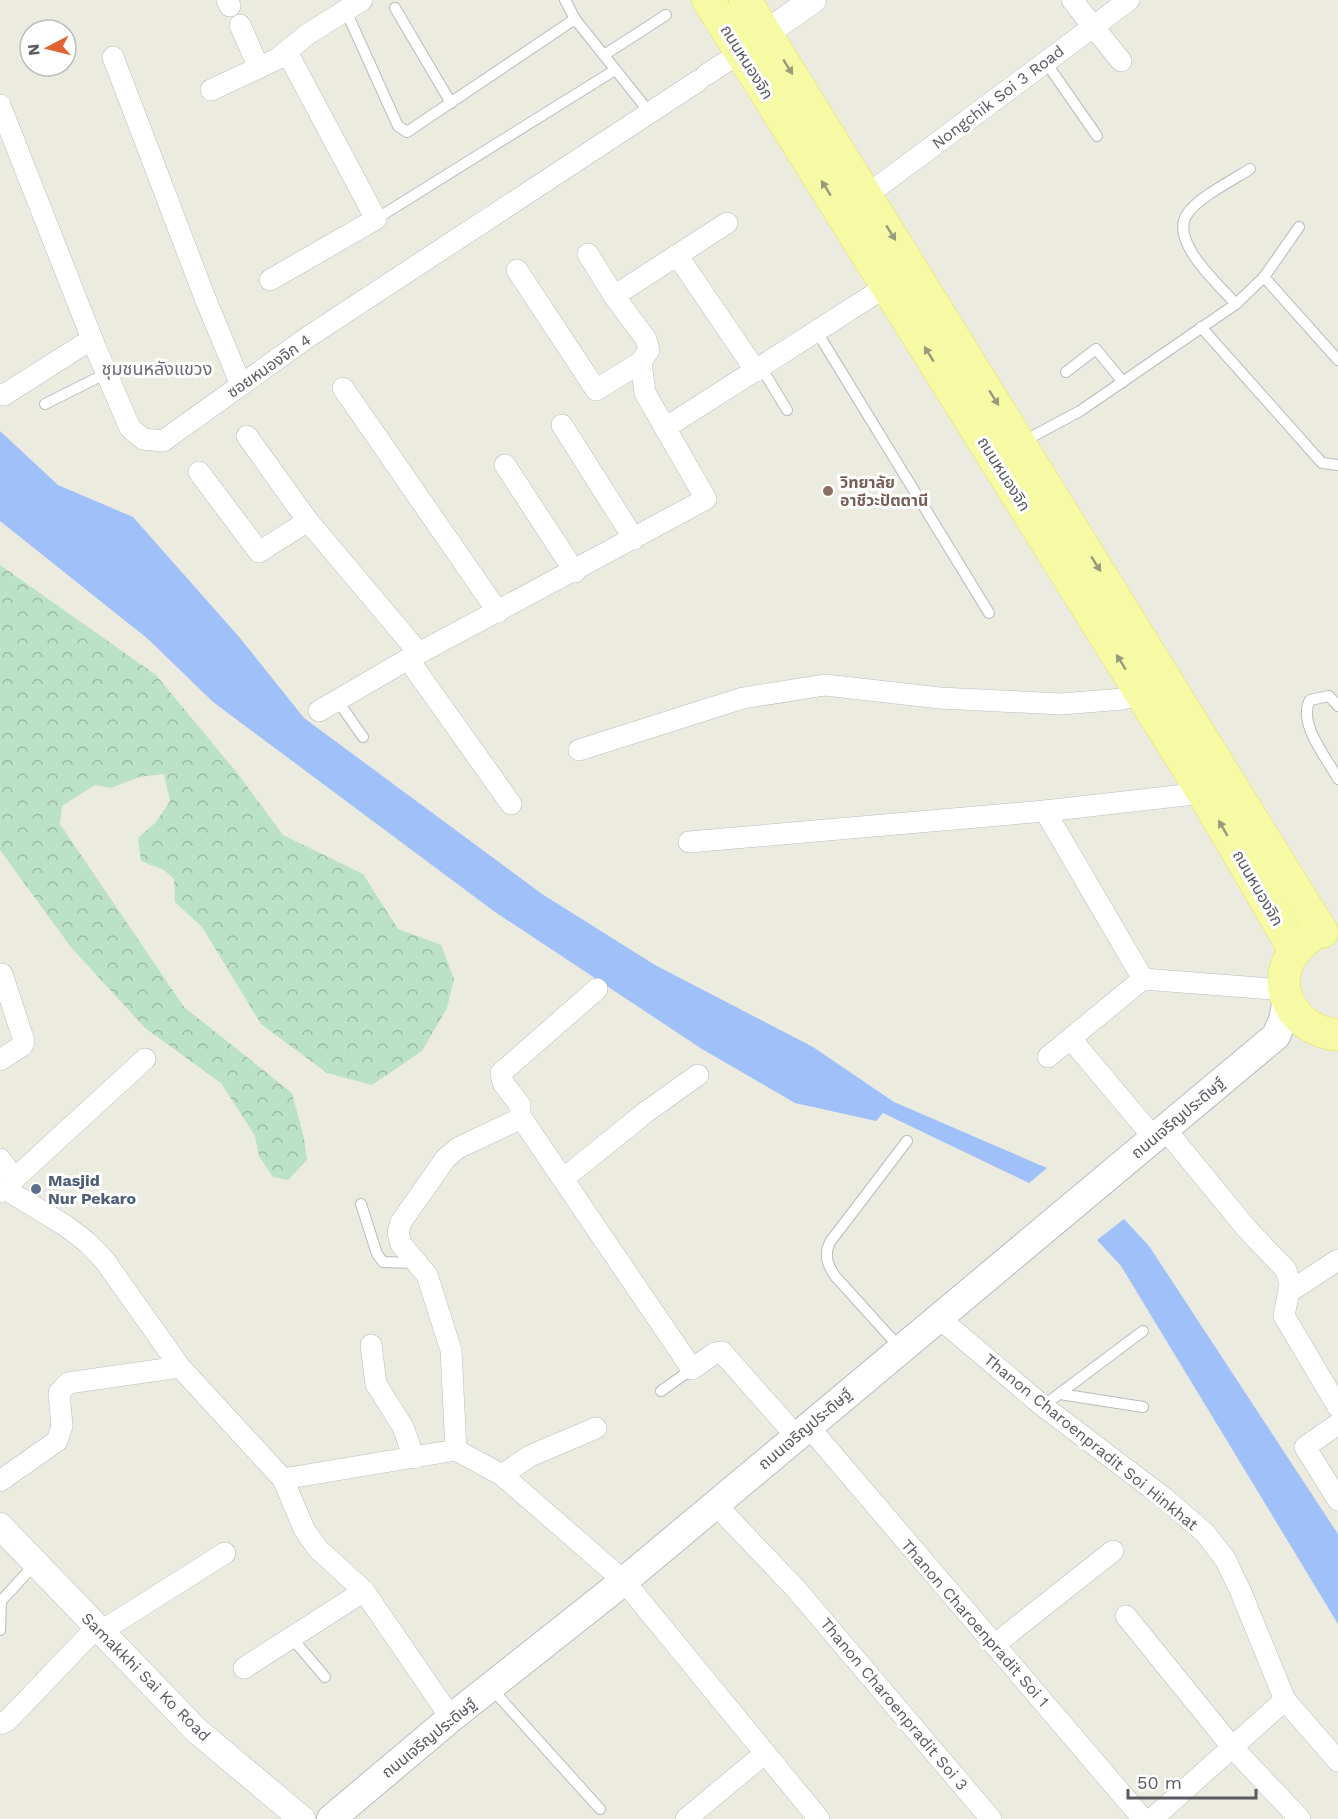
<svg xmlns="http://www.w3.org/2000/svg" width="1338" height="1819" font-family="'Work Sans','Noto Sans Thai',sans-serif">
<defs>
<pattern id="forest-crowns" width="20" height="18" patternUnits="userSpaceOnUse" patternTransform="scale(1.5)"><rect width="20" height="18" fill="#bce2c5"/><path d="M2 6a3 3 0 1 1 6 0M12 15a3 3 0 1 1 6 0" fill="none" stroke="#9cbaa3"/></pattern>
</defs>
<rect width="100%" height="100%" fill="#ebebdf"/>
<path fill="url(#forest-crowns)" d="M 0,565 L 156,675 L 238,774 L 283,835 L 363,874 L 398,929 L 441,945 L 454,979 L 447,1008 L 422,1051 L 372,1085 L 327,1073 L 261,1024 L 202,927 L 175,902 L 174,879 L 164,870 L 141,861 L 138,838 L 156,822 L 170,801 L 164,774 L 139,777 L 111,788 L 95,785 L 62,806 L 60,824 L 184,1007 L 292,1093 L 304,1138 L 307,1160 L 288,1180 L 273,1177 L 259,1156 L 255,1136 L 221,1083 L 145,1028 L 70,946 L 0,850 Z"/>
<g fill="#a0c0fa">
<path d="M 0,431 L 58,485 L 133,517 L 240,638 L 304,718 L 542,894 L 655,965 L 813,1047 L 894,1102 L 1047,1168 L 1029,1183 L 883,1113 L 876,1121 L 795,1103 L 702,1049 L 495,912 L 213,702 L 148,639 L 0,521 Z"/>
<path d="M 1124,1219 L 1149,1246 L 1338,1534 L 1338,1624 L 1121,1266 L 1097,1240 Z"/>
</g>
<g fill="none" stroke-linecap="round" stroke-linejoin="round">
<defs>
<g id="service">
<path d="M 565,0 L 575,19 L 650,113"/>
<path d="M 395,8 L 451,103"/>
<path d="M 346,11 L 398,126 L 407,132 L 575,19"/>
<path d="M 604,55 L 666,15"/>
<path d="M 1045,61 L 1097,136"/>
<path d="M 376,219 L 615,70"/>
<path d="M 1264,277 L 1338,360"/>
<path d="M 1236,304 C 1220,286 1171,243 1186,216 C 1195,199 1233,180 1250,169"/>
<path d="M 1201,327 L 1322,463 L 1338,465"/>
<path d="M 817,332 L 989,613"/>
<path d="M 761,367 L 787,410"/>
<path d="M 1066,372 L 1096,349 L 1123,382"/>
<path d="M 45,404 L 107,373"/>
<path d="M 1022,442 L 1080,411 L 1236,304 L 1264,277 L 1299,227"/>
<path d="M 337,700 L 363,737"/>
<path d="M 1338,706 L 1329,696 L 1310,700 C 1297,723 1327,758 1338,779"/>
<path d="M 361,1204 L 377,1254 L 383,1262 L 417,1263"/>
<path d="M 901,1349 L 835,1276 C 827,1264 824,1255 830,1242 L 907,1141"/>
<path d="M 661,1391 L 692,1369"/>
<path d="M 1060,1394 L 1143,1407"/>
<path d="M 1043,1406 L 1143,1331"/>
<path d="M 0,1630 L 1,1601 L 35,1564"/>
<path d="M 291,1637 L 325,1677"/>
<path d="M 491,1688 L 600,1809"/>
</g>
<g id="minor">
<path d="M 227,0 L 230,6"/>
<path d="M 1072,0 L 1121,61"/>
<path d="M 240,25 L 259,68"/>
<path d="M 113,57 L 205,298 L 241,385"/>
<path d="M 706,75 L 741,52"/>
<path d="M 211,90 L 277,59 L 308,34 L 362,0"/>
<path d="M 0,105 L 96,349 L 130,428 L 143,439 L 163,441 L 308,337 L 698,81"/>
<path d="M 867,195 L 1129,0"/>
<path d="M 677,255 L 756,371"/>
<path d="M 517,270 L 596,390 L 641,362"/>
<path d="M 270,280 L 376,219 L 287,52"/>
<path d="M 614,296 L 727,223"/>
<path d="M 343,388 L 498,612"/>
<path d="M 0,394 L 4,395 L 92,339"/>
<path d="M 562,425 L 634,539"/>
<path d="M 665,428 L 887,286"/>
<path d="M 247,436 L 308,521 L 419,653"/>
<path d="M 505,465 L 575,572"/>
<path d="M 199,472 L 259,552 L 308,521"/>
<path d="M 408,659 L 511,804"/>
<path d="M 319,711 L 408,659 L 706,499 L 645,393 L 641,362 L 649,350 L 646,339 L 614,296 L 588,254"/>
<path d="M 579,750 L 743,698 L 825,685 L 940,698 L 1061,704 L 1123,699 L 1141,694"/>
<path d="M 1045,811 L 1143,979 L 1048,1057"/>
<path d="M 689,842 L 1045,811 L 1203,793"/>
<path d="M 1143,979 L 1284,990"/>
<path d="M 1071,1039 L 1154,1138"/>
<path d="M 0,1060 L 22,1046 L 24,1041 L 2,974"/>
<path d="M 520,1116 L 692,1369 L 715,1353 L 722,1352 L 797,1437"/>
<path d="M 1165,1129 L 1247,1229 L 1286,1270 L 1290,1285 L 1284,1316 L 1338,1407"/>
<path d="M 0,1159 L 15,1179"/>
<path d="M 563,1179 L 646,1112 L 698,1075"/>
<path d="M 5,1189 L 66,1226 L 88,1243 L 105,1261 L 180,1367 L 283,1479 L 304,1529 L 318,1549 L 364,1591 L 451,1718"/>
<path d="M 0,1192 L 145,1059"/>
<path d="M 1289,1292 L 1338,1260"/>
<path d="M 939,1318 L 1043,1406 L 1163,1497 L 1205,1533 L 1225,1559 L 1240,1590 L 1285,1700 L 1338,1761"/>
<path d="M 371,1345 L 376,1384 L 403,1427 L 414,1458"/>
<path d="M 1338,1424 L 1305,1447 L 1338,1500"/>
<path d="M 809,1427 L 1143,1819"/>
<path d="M 456,1450 L 451,1350 L 427,1275 L 401,1244 L 398,1233 L 401,1222 L 446,1158 L 458,1148 L 515,1121 L 520,1116 L 520,1105 L 503,1083 L 501,1073 L 597,989"/>
<path d="M 502,1475 L 530,1456 L 596,1428"/>
<path d="M 283,1479 L 456,1450 L 502,1475 L 624,1581 L 819,1819"/>
<path d="M 0,1481 L 57,1441 L 62,1426 L 59,1393 L 68,1383 L 180,1367"/>
<path d="M 716,1505 L 796,1589 L 991,1819"/>
<path d="M 1126,1616 L 1232,1747 L 1300,1819"/>
<path d="M 100,1632 L 225,1553"/>
<path d="M 994,1645 L 1113,1551"/>
<path d="M 244,1668 L 364,1591"/>
<path d="M 0,1724 L 8,1720 L 96,1628"/>
<path d="M 686,1819 L 764,1754"/>
<path d="M 1152,1819 L 1285,1700"/>
</g>
<g id="tertiary">
<path d="M 766,33 L 813,0"/>
<path d="M 0,1526 L 196,1730 L 302,1819"/>
</g>
<path id="secondary" d="M 331,1819 L 451,1718 L 624,1581 L 1276,1036 L 1283,1020 L 1287,999"/>
<g id="primary">
<path d="M 708,0 L 1203,793 L 1295,951"/>
<path d="M 745,0 L 1322,932"/>
<path d="M 1309,938 C 1262,971 1286,1030 1338,1035"/>
</g>
</defs>
<use href="#service" stroke="#babbc1" stroke-width="12"/>
<use href="#minor" stroke="#babbc1" stroke-width="22"/>
<use href="#tertiary" stroke="#babbc1" stroke-width="27"/>
<use href="#secondary" stroke="#babcc3" stroke-width="30"/>
<use href="#primary" stroke="#e9e05a" stroke-width="33"/>
<use href="#service" stroke="#fff" stroke-width="10"/>
<use href="#minor" stroke="#fff" stroke-width="21"/>
<use href="#tertiary" stroke="#fff" stroke-width="26"/>
<use href="#secondary" stroke="#fff" stroke-width="28"/>
<use href="#primary" stroke="#f6faa5" stroke-width="32"/>
</g>
<defs><path id="oneway-solid" d="M-6-.8H1V-3.2L6.5 0L1 3.2V.8H-6Z" transform="scale(1.5)"/></defs>
<g fill="#979a7c">
<use href="#oneway-solid" transform="translate(788 67) rotate(58)"/>
<use href="#oneway-solid" transform="translate(826 188) rotate(-122)"/>
<use href="#oneway-solid" transform="translate(891 233) rotate(58)"/>
<use href="#oneway-solid" transform="translate(929 354) rotate(-122)"/>
<use href="#oneway-solid" transform="translate(994 398) rotate(58)"/>
<use href="#oneway-solid" transform="translate(1096 564) rotate(58)"/>
<use href="#oneway-solid" transform="translate(1121 662) rotate(-122)"/>
<use href="#oneway-solid" transform="translate(1223 828) rotate(-120)"/>
</g>
<circle fill="#8d6e63" stroke="#fff" stroke-width="2" cx="828" cy="491" r="6"/>
<circle fill="#5c6f8a" stroke="#fff" stroke-width="2" cx="36" cy="1189" r="6"/>
<g text-anchor="middle" dominant-baseline="central" stroke-width="6" stroke-linejoin="round" paint-order="stroke">
<g font-size="16" fill="#585a60" stroke="#fff">
<text transform="translate(747 62) rotate(58)">ถนนหนองจิก</text>
<text transform="translate(998 97) rotate(-37)">Nongchik Soi 3 Road</text>
<text transform="translate(269 366) rotate(-35)">ซอยหนองจิก 4</text>
<text transform="translate(1004 474) rotate(58)">ถนนหนองจิก</text>
<text transform="translate(1258 888) rotate(60)">ถนนหนองจิก</text>
<text transform="translate(1178 1118) rotate(-40)">ถนนเจริญประดิษฐ์</text>
<text transform="translate(805 1429) rotate(-40)">ถนนเจริญประดิษฐ์</text>
<text transform="translate(1091 1442) rotate(39)">Thanon Charoenpradit Soi Hinkhat</text>
<text transform="translate(975 1623) rotate(49)">Thanon Charoenpradit Soi 1</text>
<text transform="translate(146 1677) rotate(45)">Samakkhi Sai Ko Road</text>
<text transform="translate(894 1704) rotate(50)">Thanon Charoenpradit Soi 3</text>
<text transform="translate(429 1738) rotate(-39)">ถนนเจริญประดิษฐ์</text>
</g>
<g font-size="16" font-weight="bold" fill="#785e54" stroke="#fff" text-anchor="start">
<text x="840" y="482">วิทยาลัย<tspan x="840" dy="18">อาชีวะปัตตานี</tspan></text>
</g>
<g font-size="16" font-weight="bold" fill="#4e5e75" stroke="#fff" text-anchor="start">
<text x="48" y="1180">Masjid<tspan x="48" dy="18">Nur Pekaro</tspan></text>
</g>
<g font-size="18" fill="#696c72" stroke="#fff">
<text x="157" y="368">ชุมชนหลังแขวง</text>
</g>
</g>
<g transform="translate(48 48) rotate(263)"><circle r="28" fill="#ffffff" stroke="#bcbdbf" stroke-width="1.5"/>
<path d="M0-4.5L10 22L0 15L-10 22Z" fill="#df6431"/>
<text y="-9" font-size="16" font-weight="bold" text-anchor="middle" fill="#585a60">N</text>
</g>
<path d="M1128 1789v9h128v-9" fill="none" stroke="#585a60" stroke-width="3"/>
<text x="1137" y="1789" font-size="18" fill="#585a60" stroke="#ffffff" stroke-width="4.5" paint-order="stroke">50 m</text>
</svg>
